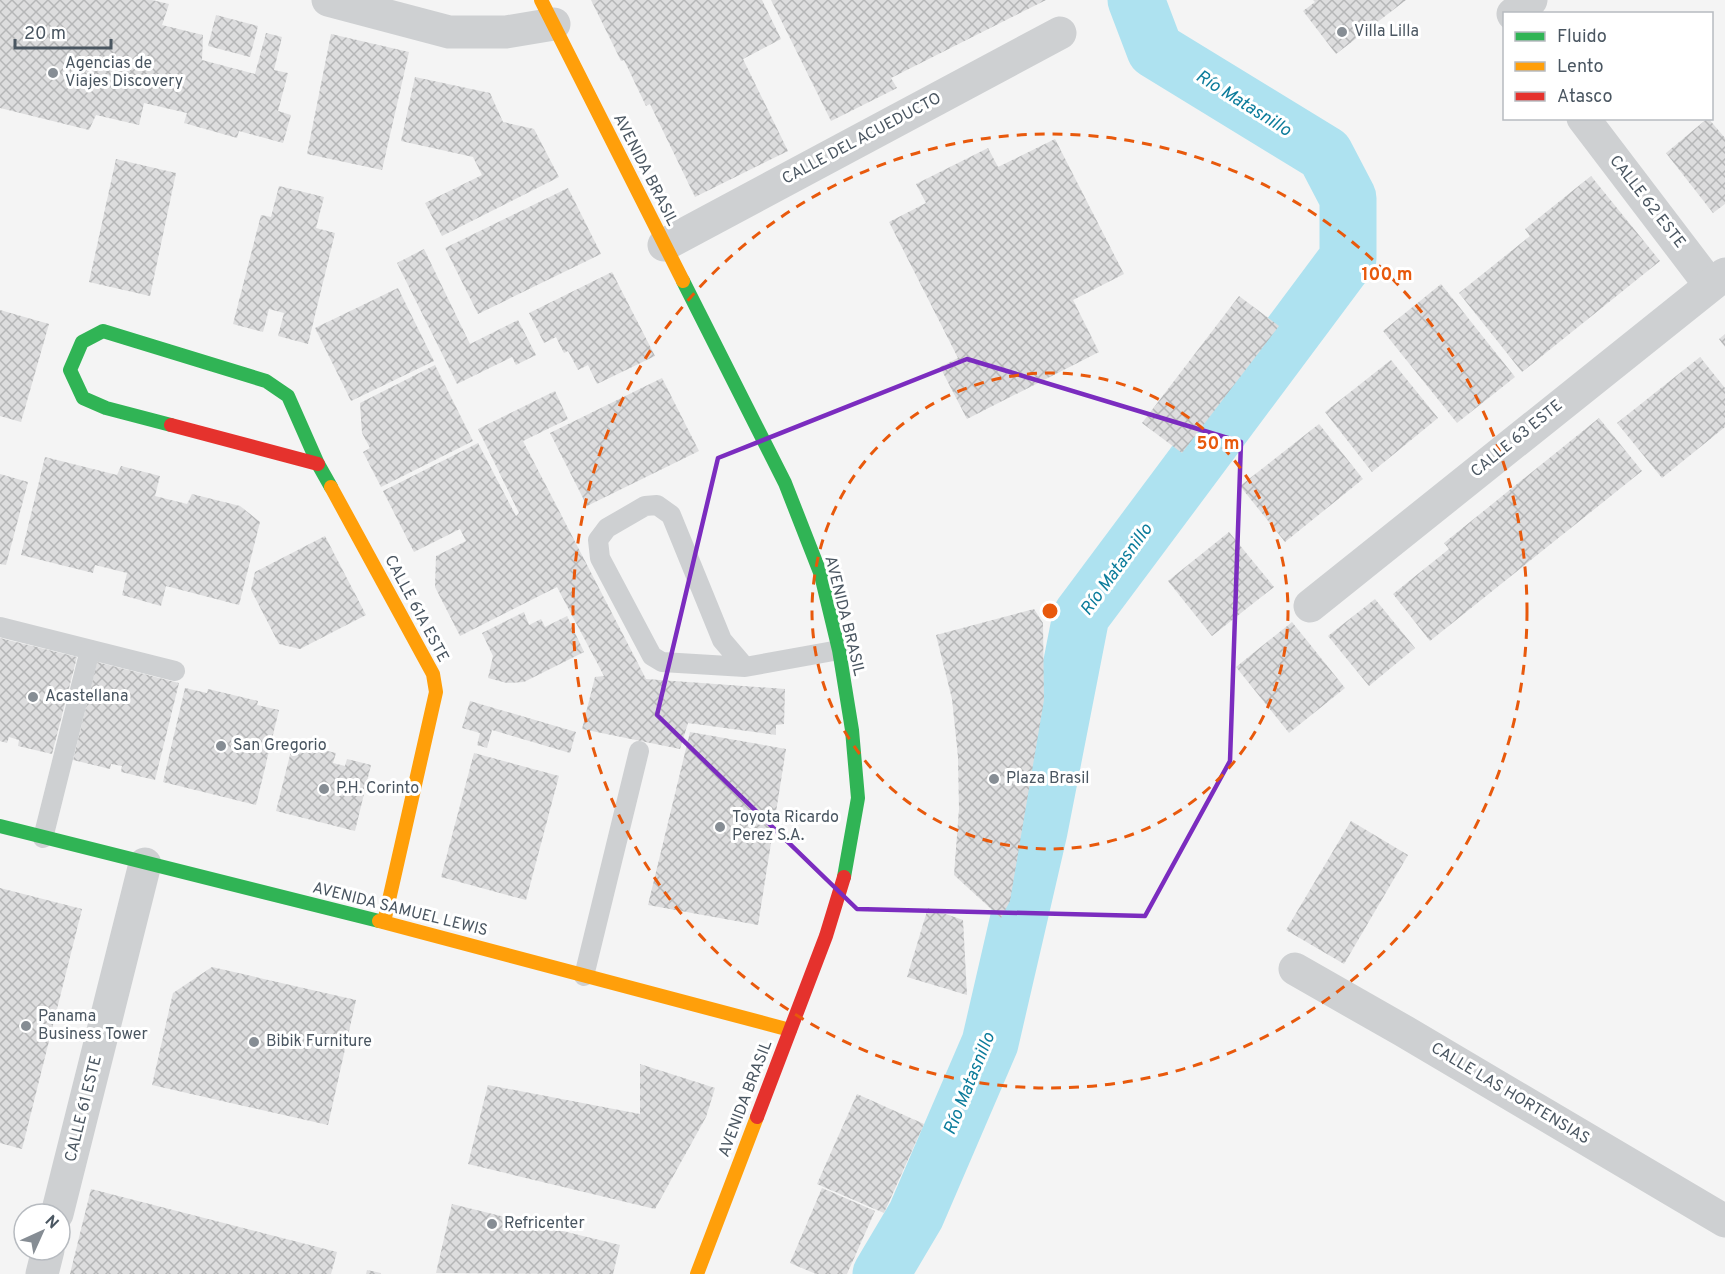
<svg xmlns="http://www.w3.org/2000/svg" width="1725" height="1274" font-family="Overpass,sans-serif">
<defs>
<pattern id="building-cross-hatch" width="8" height="8" patternUnits="userSpaceOnUse" patternTransform="scale(1.5)"><rect width="8" height="8" fill="#ddddde"/><path d="M0 0l8 8M0 8l8-8" fill="none" stroke="#b5b6b7"/></pattern>
</defs>
<rect width="100%" height="100%" fill="#f4f4f4"/>
<g fill="none" stroke-linecap="round" stroke-linejoin="round">
<path stroke="#aee2f0" stroke-width="57" d="M 881,1274 L 916,1215 L 990,1043 L 1039,831 L 1081,616 L 1348,258 L 1348,198 L 1325,154 L 1155,50 L 1136,0"/>
</g>
<g fill="url(#building-cross-hatch)">
<path d="M 0,0 L 152,0 L 169,4 L 162,25 L 203,35 L 202,60 L 255,74 L 266,33 L 282,37 L 274,70 L 288,73 L 278,111 L 291,115 L 283,143 L 239,131 L 237,138 L 184,123 L 187,113 L 144,103 L 139,125 L 96,115 L 89,130 L 0,108 Z"/>
<path d="M 591,0 L 762,0 L 781,39 L 743,59 L 788,151 L 695,197 L 650,104 L 646,106 L 624,60 L 621,61 Z"/>
<path d="M 771,0 L 1046,0 L 891,78 L 897,88 L 831,121 Z"/>
<path d="M 1313,0 L 1406,0 L 1336,54 L 1303,11 L 1315,2 Z"/>
<path d="M 216,15 L 258,26 L 250,57 L 208,46 Z"/>
<path d="M 331,34 L 409,52 L 382,170 L 307,154 Z"/>
<path d="M 415,77 L 490,93 L 503,122 L 534,129 L 559,177 L 442,236 L 425,203 L 482,175 L 473,157 L 401,141 Z"/>
<path d="M 1708,118 L 1725,138 L 1725,204 L 1713,213 L 1666,153 Z"/>
<path d="M 1055,139 L 1124,274 L 1073,300 L 1099,352 L 967,419 L 940,367 L 958,358 L 889,222 L 926,203 L 916,184 L 988,148 L 998,167 Z"/>
<path d="M 116,159 L 176,173 L 150,296 L 89,282 Z"/>
<path d="M 1591,176 L 1660,261 L 1522,372 L 1459,293 L 1530,236 L 1525,229 Z"/>
<path d="M 279,186 L 324,197 L 316,228 L 335,233 L 308,344 L 278,336 L 284,313 L 269,309 L 263,332 L 233,324 L 261,215 L 271,217 Z"/>
<path d="M 568,188 L 601,254 L 478,314 L 445,248 Z"/>
<path d="M 424,249 L 470,344 L 518,320 L 536,355 L 516,365 L 512,357 L 457,384 L 397,263 Z"/>
<path d="M 612,272 L 655,356 L 597,384 L 588,365 L 578,370 L 568,351 L 564,353 L 556,337 L 544,343 L 529,313 Z"/>
<path d="M 1441,284 L 1515,377 L 1457,423 L 1383,331 Z"/>
<path d="M 398,288 L 434,361 L 351,401 L 315,328 Z"/>
<path d="M 1239,296 L 1279,326 L 1182,453 L 1142,423 Z"/>
<path d="M 0,310 L 49,324 L 21,422 L 0,416 Z"/>
<path d="M 1725,334 L 1725,347 L 1719,339 Z"/>
<path d="M 1700,357 L 1725,388 L 1725,427 L 1662,478 L 1617,423 Z"/>
<path d="M 1391,360 L 1438,418 L 1372,472 L 1325,412 Z"/>
<path d="M 435,365 L 473,441 L 381,487 L 363,452 L 370,448 L 362,433 L 360,403 Z"/>
<path d="M 662,378 L 699,451 L 587,506 L 550,433 Z"/>
<path d="M 555,391 L 568,419 L 523,441 L 646,679 L 785,689 L 784,724 L 776,725 L 776,735 L 688,723 L 680,749 L 582,729 L 595,677 L 604,676 L 557,587 L 460,636 L 435,587 L 436,556 L 466,541 L 460,529 L 414,552 L 383,491 L 478,443 L 516,516 L 519,513 L 478,429 Z"/>
<path d="M 1599,418 L 1642,471 L 1430,641 L 1393,594 L 1449,549 L 1444,543 Z"/>
<path d="M 1319,424 L 1363,479 L 1285,542 L 1240,486 Z"/>
<path d="M 45,457 L 117,475 L 121,466 L 160,476 L 155,496 L 187,504 L 192,494 L 240,506 L 260,522 L 239,605 L 166,586 L 161,606 L 122,595 L 127,573 L 95,565 L 93,573 L 21,555 Z"/>
<path d="M 0,474 L 28,482 L 6,565 L 0,564 Z"/>
<path d="M 1229,532 L 1274,587 L 1212,636 L 1168,581 Z"/>
<path d="M 325,536 L 366,615 L 300,649 L 279,644 L 251,590 L 255,572 Z"/>
<path d="M 1375,599 L 1415,648 L 1369,686 L 1328,636 Z"/>
<path d="M 1034,609 L 1043,623 L 1044,700 L 1010,901 L 1001,918 L 954,875 L 959,809 L 958,757 L 952,699 L 936,635 Z"/>
<path d="M 524,612 L 529,625 L 541,619 L 545,627 L 567,616 L 584,652 L 524,682 L 507,683 L 488,678 L 493,656 L 482,633 Z"/>
<path d="M 1292,622 L 1345,688 L 1289,733 L 1236,667 Z"/>
<path d="M 0,638 L 77,657 L 52,754 L 18,746 L 19,740 L 9,737 L 7,743 L 0,741 Z"/>
<path d="M 97,662 L 179,683 L 155,780 L 121,772 L 122,766 L 111,764 L 110,769 L 73,760 Z"/>
<path d="M 185,688 L 207,693 L 208,689 L 258,701 L 257,705 L 279,710 L 256,805 L 163,782 Z"/>
<path d="M 470,701 L 576,732 L 570,753 L 492,730 L 487,748 L 477,745 L 480,733 L 462,728 Z"/>
<path d="M 690,732 L 786,749 L 758,925 L 648,905 Z"/>
<path d="M 293,743 L 336,753 L 333,763 L 345,766 L 347,759 L 371,765 L 355,831 L 276,811 Z"/>
<path d="M 474,753 L 559,776 L 526,900 L 441,877 Z"/>
<path d="M 1351,821 L 1408,855 L 1344,964 L 1286,930 Z"/>
<path d="M 0,888 L 82,909 L 22,1149 L 0,1143 Z"/>
<path d="M 928,908 L 963,920 L 967,995 L 907,977 Z"/>
<path d="M 212,967 L 356,1000 L 328,1125 L 152,1085 L 173,993 Z"/>
<path d="M 640,1064 L 715,1088 L 706,1117 L 655,1209 L 468,1164 L 488,1085 L 640,1114 Z"/>
<path d="M 857,1094 L 924,1124 L 884,1213 L 817,1184 Z"/>
<path d="M 822,1188 L 875,1211 L 847,1274 L 816,1274 L 790,1263 Z"/>
<path d="M 91,1189 L 337,1252 L 331,1274 L 70,1274 Z"/>
<path d="M 452,1204 L 620,1245 L 613,1274 L 436,1273 Z"/>
<path d="M 367,1270 L 381,1273 L 381,1274 L 366,1274 Z"/>
</g>
<g fill="none" stroke-linecap="round" stroke-linejoin="round">
<g stroke="#ced0d2" stroke-width="20">
<path d="M 0,627 L 175,671"/>
<path d="M 745,667 L 722,640 L 671,515 L 657,505 L 645,506 L 607,528 L 598,540 L 600,558 L 652,656 L 662,662 L 745,667 L 839,650"/>
<path d="M 43,838 L 90,650"/>
<path d="M 584,976 L 639,751"/>
</g>
<g stroke="#ced0d2" stroke-width="33">
<path d="M 328,0 L 449,32 L 506,32 L 554,24"/>
<path d="M 1513,14 L 1531,0"/>
<path d="M 1583,118 L 1710,285"/>
<path d="M 664,245 L 1060,33"/>
<path d="M 1310,606 L 1725,274"/>
<path d="M 1295,969 L 1402,1030 L 1725,1221"/>
<path d="M 57,1214 L 145,864"/>
<path d="M 42,1274 L 48,1250"/>
</g>
<g stroke="#30b455" stroke-width="14">
<path d="M 683,281 L 785,483 L 821,575 L 839,650 L 852,730 L 858,798 L 844,877"/>
<path d="M 171,425 L 106,408 L 83,398 L 70,370 L 82,342 L 103,331 L 266,381 L 288,396 L 318,464 L 331,487"/>
<path d="M 0,826 L 379,921"/>
</g>
<g stroke="#ff9f0a" stroke-width="14">
<path d="M 541,0 L 683,281"/>
<path d="M 331,487 L 433,674 L 436,692 L 384,922"/>
<path d="M 379,921 L 790,1030"/>
<path d="M 697,1274 L 757,1117"/>
</g>
<g stroke="#e5322d" stroke-width="14">
<path d="M 171,425 L 318,464"/>
<path d="M 757,1117 L 826,936 L 844,877"/>
</g>
</g>
<path fill="none" stroke="#7b2cbf" stroke-width="4.5" stroke-linejoin="round" d="M 967,359 L 1241,442 L 1230,761 L 1145,916 L 857,909 L 657,715 L 718,458 Z"/>
<g fill="none" stroke="#e8590c" stroke-width="3" stroke-dasharray="10 8">
<circle cx="1050" cy="611" r="238"/>
<circle cx="1050" cy="611" r="477"/>
</g>
<g fill="#868d94" stroke="#fff" stroke-width="2">
<circle cx="1342" cy="32" r="6"/>
<circle cx="53" cy="73" r="6"/>
<circle cx="33" cy="697" r="6"/>
<circle cx="221" cy="746" r="6"/>
<circle cx="994" cy="779" r="6"/>
<circle cx="324" cy="789" r="6"/>
<circle cx="720" cy="827" r="6"/>
<circle cx="26" cy="1026" r="6"/>
<circle cx="254" cy="1042" r="6"/>
<circle cx="492" cy="1224" r="6"/>
</g>
<g text-anchor="middle" dominant-baseline="central" stroke-width="6" stroke-linejoin="round" paint-order="stroke">
<g font-size="16" fill="#4a5661" stroke="#fff" text-anchor="start">
<text x="1354" y="32">Villa Lilla</text>
<text x="65" y="64">Agencias de<tspan x="65" dy="18">Viajes Discovery</tspan></text>
<text x="45" y="697">Acastellana</text>
<text x="233" y="746">San Gregorio</text>
<text x="1006" y="779">Plaza Brasil</text>
<text x="336" y="789">P.H. Corinto</text>
<text x="732" y="818">Toyota Ricardo<tspan x="732" dy="18">Perez S.A.</tspan></text>
<text x="38" y="1017">Panama<tspan x="38" dy="18">Business Tower</tspan></text>
<text x="266" y="1042">Bibik Furniture</text>
<text x="504" y="1224">Refricenter</text>
</g>
<g font-size="16" fill="#4a5661" stroke="#fff">
<text transform="translate(862 139) rotate(-28)">CALLE DEL ACUEDUCTO</text>
<text transform="translate(645 170) rotate(63)">AVENIDA BRASIL</text>
<text transform="translate(1647 202) rotate(52)">CALLE 62 ESTE</text>
<text transform="translate(1517 439) rotate(-39)">CALLE 63 ESTE</text>
<text transform="translate(416 609) rotate(62)">CALLE 61A ESTE</text>
<text transform="translate(844 616) rotate(76)">AVENIDA BRASIL</text>
<text transform="translate(400 910) rotate(14)">AVENIDA SAMUEL LEWIS</text>
<text transform="translate(1510 1094) rotate(31)">CALLE LAS HORTENSIAS</text>
<text transform="translate(746 1099) rotate(-69)">AVENIDA BRASIL</text>
<text transform="translate(84 1109) rotate(-76)">CALLE 61 ESTE</text>
</g>
<g font-size="18" font-style="italic" fill="#0c7c9b" stroke="#fff">
<text transform="translate(1243 104) rotate(32)">Río Matasnillo</text>
<text transform="translate(1117 570) rotate(-54)">Río Matasnillo</text>
<text transform="translate(970 1084) rotate(-68)">Río Matasnillo</text>
</g>
</g>
<circle cx="1050" cy="611" r="9" fill="#e8590c" stroke="#fff" stroke-width="3"/>
<g font-size="18" text-anchor="middle" font-weight="bold" fill="#e8590c" stroke="#fff" stroke-width="6" stroke-linejoin="round" paint-order="stroke">
<text x="1387" y="280">100 m</text>
<text x="1218" y="449">50 m</text>
</g>
<rect x="1503" y="12" width="210" height="108" fill="#ffffff" stroke="#b7bbc0" stroke-width="1.5"/>
<rect x="1515" y="32" width="30" height="9" fill="#30b455" stroke="#b7bbc0" stroke-width="1.5"/>
<text x="1557" y="42" font-size="18" fill="#4a5661">Fluido</text>
<rect x="1515" y="62" width="30" height="9" fill="#ff9f0a" stroke="#b7bbc0" stroke-width="1.5"/>
<text x="1557" y="72" font-size="18" fill="#4a5661">Lento</text>
<rect x="1515" y="92" width="30" height="9" fill="#e5322d" stroke="#b7bbc0" stroke-width="1.5"/>
<text x="1557" y="102" font-size="18" fill="#4a5661">Atasco</text>
<g transform="translate(42 1232) rotate(45)"><circle r="28" fill="#ffffff" stroke="#b7bbc0" stroke-width="1.5"/>
<path d="M0-4.5L10 22L0 15L-10 22Z" fill="#868d94"/>
<text y="-9" font-size="16" font-weight="bold" text-anchor="middle" fill="#4a5661">N</text>
</g>
<path d="M15 39v9h96v-9" fill="none" stroke="#4a5661" stroke-width="3"/>
<text x="24" y="39" font-size="18" fill="#4a5661" stroke="#ffffff" stroke-width="4.5" paint-order="stroke">20 m</text>
</svg>
